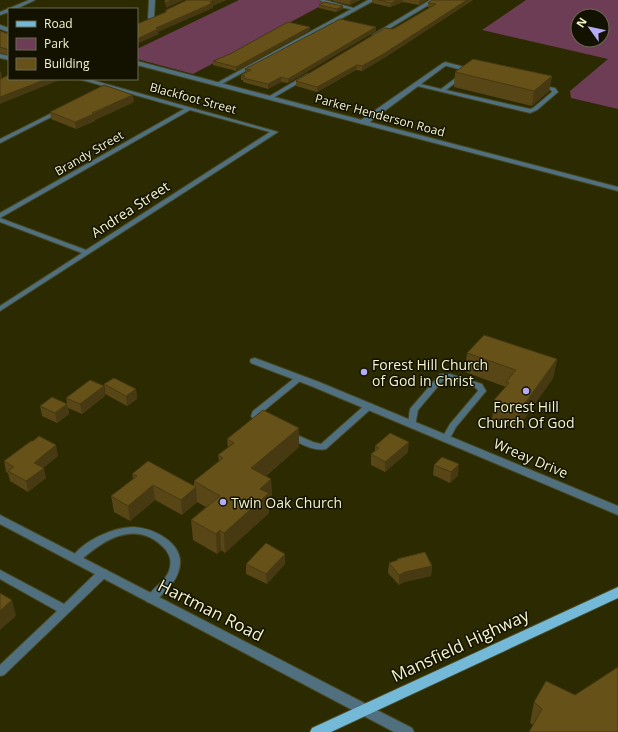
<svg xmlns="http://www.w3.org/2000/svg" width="618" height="732" font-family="'Open Sans',sans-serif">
<rect width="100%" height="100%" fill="#2b2a01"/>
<g fill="#6d3c55" fill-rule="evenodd">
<path d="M 239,0 L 332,0 L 193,74 L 137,59 L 137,49 Z"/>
<path d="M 526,0 L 618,0 L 618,109 L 571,98 L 570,91 L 608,59 L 482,30 ZM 578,16 L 602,16 L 602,40 L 578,40 Z"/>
</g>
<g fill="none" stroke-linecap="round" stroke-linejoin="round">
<defs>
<g id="service">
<path d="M 29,0 L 35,0 L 16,9 L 9,9 L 9,12 L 0,15 L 0,12 Z"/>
<path d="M 320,0 L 325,0 L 357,9 L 355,10 L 325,4 Z"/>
<path d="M 0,54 L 9,56 L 9,60 L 0,58 Z"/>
<path d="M 445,62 L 472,69 L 473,70 L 470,72 L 443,65 L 442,64 Z"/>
<path d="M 461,74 L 463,75 L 463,77 L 446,90 L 530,109 L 533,108 L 552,92 L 551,90 L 538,87 L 538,85 L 555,88 L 558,92 L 537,110 L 530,113 L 413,85 L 416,83 L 441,89 Z"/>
<path d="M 79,79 L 88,79 L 278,132 L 0,311 L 0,306 L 82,253 L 0,222 L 0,218 L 86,250 L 270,132 L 190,110 L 0,218 L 0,213 L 184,109 Z"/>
<path d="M 58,110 L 63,111 L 0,143 L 0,139 Z"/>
<path d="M 440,374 L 450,374 L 482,384 L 486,391 L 456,427 L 449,440 L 446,441 L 442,438 L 450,424 L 478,391 L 476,388 L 449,378 L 445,378 L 418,410 L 415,426 L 409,426 L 408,424 L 410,409 Z"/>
<path d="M 297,376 L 303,376 L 304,378 L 260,414 L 260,417 L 267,422 L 266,424 C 259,426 254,421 251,416 L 253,411 Z"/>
<path d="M 369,403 L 372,404 L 373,406 L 372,408 L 326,449 C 313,452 298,442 287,437 L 286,435 L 290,432 L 313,442 L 321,444 L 366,404 Z"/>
<path d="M 134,527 C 156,528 189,546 178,573 C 174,585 163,593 155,602 L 151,603 L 147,602 L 146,599 C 152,587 168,581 170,567 C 172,559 168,551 161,545 C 133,520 102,541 79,562 L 76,563 L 73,562 L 71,559 C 82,541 113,527 134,527 Z"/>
<path d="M 103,569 L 107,570 L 108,573 L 107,576 L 4,675 L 0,676 L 0,665 L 57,611 L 0,579 L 0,570 L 64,604 L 99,570 Z"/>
</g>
<g id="minor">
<path d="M 149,0 L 155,0 L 154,18 L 151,20 L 148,18 Z"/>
<path d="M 368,0 L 375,0 L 220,85 L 215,84 Z"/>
<path d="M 430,0 L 437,0 L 377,36 L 372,35 Z"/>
<path d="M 443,63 L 448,64 L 367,124 L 361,124 L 361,120 Z"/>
<path d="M 307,74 L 309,75 L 309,77 L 273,98 L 268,97 Z"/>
<path d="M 255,358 L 319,382 L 618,506 L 618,515 L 311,386 L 251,363 L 250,361 L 251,359 Z"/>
<path d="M 0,515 L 370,706 L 372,710 L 370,714 L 365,716 L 360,714 L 0,524 Z"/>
</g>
<g id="tertiary">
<path d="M 0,25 L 9,28 L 9,32 L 0,29 Z"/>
<path d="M 137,61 L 618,187 L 618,191 L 137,65 Z"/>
<path d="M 365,704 L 412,728 L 414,732 L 394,732 L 360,714 L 358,710 L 360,706 Z"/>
</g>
<path id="primary" d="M 618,587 L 618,598 L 331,732 L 310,732 L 312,728 Z"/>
</defs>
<use href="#service" stroke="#47461e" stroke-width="2"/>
<use href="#minor" stroke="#47461e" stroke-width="2"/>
<use href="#tertiary" stroke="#47461e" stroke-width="2"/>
<use href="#primary" stroke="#47461e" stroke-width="2"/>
<use href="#service" fill="#50707f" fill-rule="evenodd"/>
<use href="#minor" fill="#50707f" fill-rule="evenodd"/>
<use href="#tertiary" fill="#50707f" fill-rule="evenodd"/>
<use href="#primary" fill="#74b9d8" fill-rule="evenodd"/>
</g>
<g fill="#584616">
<path d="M 333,0 L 363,0 L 360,0 L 350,5 L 333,1 Z"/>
<path d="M 372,0 L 427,0 L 419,5 L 403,2 L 390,7 L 372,3 Z"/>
<path d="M 473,0 L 384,58 L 362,71 L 356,70 L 317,92 L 296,86 L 296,81 L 393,29 L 430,8 L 428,7 L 428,3 Z"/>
<path d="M 319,5 L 343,9 L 336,12 L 319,8 Z"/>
<path d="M 310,30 L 236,71 L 213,65 L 213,61 Z"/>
<path d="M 0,31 L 9,34 L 9,55 L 0,53 Z"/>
<path d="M 376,31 L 288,83 L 281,82 L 268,89 L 243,82 L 243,80 L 241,80 L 241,75 L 245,73 L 245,69 Z"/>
<path d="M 455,72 L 552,76 L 549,91 L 532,106 L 454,87 Z"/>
<path d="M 134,102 L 95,120 L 95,121 L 76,129 L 51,119 L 50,112 Z"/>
<path d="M 467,353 L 557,359 L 553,378 L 517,429 L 492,420 L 494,400 L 506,387 L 465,372 Z"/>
<path d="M 104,384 L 136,389 L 137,399 L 127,406 L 105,394 Z"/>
<path d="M 105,396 L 82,414 L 68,408 L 69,414 L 57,423 L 42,416 L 40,406 L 67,403 L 66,398 Z"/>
<path d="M 227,439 L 299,447 L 266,476 L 271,479 L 272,499 L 269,501 L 269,513 L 225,553 L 221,550 L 217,554 L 193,540 L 191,520 L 206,507 L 197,502 L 182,515 L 155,500 L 130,521 L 114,512 L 111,496 L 133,479 L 132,474 L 194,486 L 194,481 L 219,461 L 218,455 L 228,448 Z"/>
<path d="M 375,446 L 408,452 L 385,472 L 371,465 L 371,454 L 375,451 Z"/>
<path d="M 58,456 L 43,468 L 46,478 L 28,492 L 10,481 L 8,473 L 6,472 L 4,461 Z"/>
<path d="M 434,465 L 458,475 L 450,483 L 433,475 Z"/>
<path d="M 285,554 L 285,564 L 267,584 L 246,574 L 246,564 Z"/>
<path d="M 397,559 L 432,566 L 431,576 L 404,582 L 399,585 L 388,573 L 389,563 L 397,560 Z"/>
<path d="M 575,695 L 533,725 L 530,723 L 534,702 Z"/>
</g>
<g fill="#473912">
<path d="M 172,0 L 184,0 L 166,8 L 165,3 Z"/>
<path d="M 215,0 L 227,0 L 213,6 L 213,8 L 158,32 L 159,34 L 137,44 L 137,39 L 156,28 Z"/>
<path d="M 352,0 L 363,0 L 360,0 L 350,5 L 350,1 Z"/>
<path d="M 397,0 L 403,0 L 403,2 L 390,7 L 391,3 Z"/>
<path d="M 420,0 L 427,0 L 419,5 L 419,1 Z"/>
<path d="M 467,0 L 473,0 L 384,58 L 362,71 L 362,66 Z"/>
<path d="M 343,6 L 343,9 L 336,12 L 337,9 Z"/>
<path d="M 310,27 L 310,30 L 236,71 L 236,67 Z"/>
<path d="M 376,27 L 376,31 L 288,83 L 288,79 Z"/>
<path d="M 357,65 L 356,70 L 317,92 L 317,87 Z"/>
<path d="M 1,71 L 2,77 L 0,79 L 0,72 Z"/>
<path d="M 552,76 L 549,91 L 532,106 L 534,91 Z"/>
<path d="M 281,77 L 281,82 L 268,89 L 268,84 Z"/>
<path d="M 47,79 L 62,79 L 0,104 L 0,97 Z"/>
<path d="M 133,95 L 134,102 L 95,120 L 95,121 L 76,129 L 75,122 Z"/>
<path d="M 557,359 L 553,378 L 517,429 L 520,410 Z"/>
<path d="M 104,386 L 105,396 L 82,414 L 80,404 Z"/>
<path d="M 136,389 L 137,399 L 127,406 L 126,396 Z"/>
<path d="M 67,404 L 69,414 L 57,423 L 55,413 Z"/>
<path d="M 299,428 L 299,447 L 252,488 L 251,468 Z"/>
<path d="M 409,442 L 408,452 L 385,472 L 385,462 Z"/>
<path d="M 56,445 L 58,456 L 36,473 L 34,463 Z"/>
<path d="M 459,464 L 458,475 L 450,483 L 451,472 Z"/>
<path d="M 44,468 L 46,478 L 28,492 L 26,481 Z"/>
<path d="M 271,479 L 272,499 L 269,501 L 269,513 L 225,553 L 224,533 L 260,489 Z"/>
<path d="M 153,485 L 155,500 L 130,521 L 128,506 Z"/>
<path d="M 196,487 L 197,502 L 182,515 L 181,500 Z"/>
<path d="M 220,530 L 221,550 L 217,554 L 216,534 Z"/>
<path d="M 285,554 L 285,564 L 267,584 L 266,574 Z"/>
<path d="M 432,566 L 431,576 L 404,582 L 399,585 L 399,575 L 405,572 Z"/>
<path d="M 12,600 L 16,616 L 0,630 L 0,611 Z"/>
</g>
<g fill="#665119" stroke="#473912">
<path d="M 165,0 L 172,0 L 165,3 Z"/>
<path d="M 187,0 L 215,0 L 210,2 L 213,3 L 156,28 L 158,29 L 137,39 L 137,24 L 166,12 L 166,10 Z"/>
<path d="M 379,0 L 397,0 L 391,3 Z"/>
<path d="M 432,0 L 467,0 L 385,53 L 362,66 L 357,65 L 317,87 L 296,81 L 385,28 L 393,29 L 436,4 L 428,3 Z"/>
<path d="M 324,2 L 343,6 L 337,9 L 319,5 Z"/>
<path d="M 340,19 L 376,27 L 288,79 L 281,77 L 268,84 L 243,78 L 245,76 L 241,75 L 251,70 L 245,69 Z"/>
<path d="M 288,22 L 310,27 L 236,67 L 213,61 L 230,54 Z"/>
<path d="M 0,31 L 9,34 L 9,50 L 0,47 Z"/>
<path d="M 473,59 L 552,76 L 534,91 L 455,72 Z"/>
<path d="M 9,75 L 9,79 L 47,79 L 0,97 L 0,79 Z"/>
<path d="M 104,85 L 133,95 L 92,113 L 94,114 L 75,122 L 50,112 Z"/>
<path d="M 484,335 L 557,359 L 520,410 L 494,400 L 509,383 L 506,382 L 516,370 L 467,353 Z"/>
<path d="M 114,378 L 136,389 L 126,396 L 104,384 Z"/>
<path d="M 90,380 L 104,386 L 80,404 L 66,398 Z"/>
<path d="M 52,397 L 67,404 L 55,413 L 40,406 Z"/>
<path d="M 263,410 L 299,428 L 251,468 L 271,479 L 260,489 L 269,493 L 224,533 L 220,530 L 216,534 L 191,520 L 220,496 L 194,481 L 223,458 L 218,455 L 234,443 L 227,439 Z"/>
<path d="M 390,433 L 409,442 L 385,462 L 371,454 L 379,448 L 375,446 Z"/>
<path d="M 39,436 L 56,445 L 34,463 L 44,468 L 26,481 L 8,471 L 14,467 L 4,461 L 31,441 L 33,441 Z"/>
<path d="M 442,457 L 459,464 L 451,472 L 434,465 Z"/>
<path d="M 148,461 L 196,487 L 181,500 L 153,485 L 128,506 L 111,496 L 137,476 L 132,474 Z"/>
<path d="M 266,543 L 285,554 L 266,574 L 246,564 Z"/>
<path d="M 425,552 L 432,566 L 405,572 L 399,575 L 389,563 L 398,560 L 397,559 Z"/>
<path d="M 0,593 L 12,600 L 0,611 Z"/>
<path d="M 618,667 L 618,732 L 529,732 L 542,709 L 534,702 L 546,681 L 575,695 Z"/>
</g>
<g fill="#b4acf9" stroke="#131200" stroke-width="1.5">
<circle cx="364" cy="372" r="4"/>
<circle cx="526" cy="391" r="4"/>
<circle cx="223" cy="502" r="4"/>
</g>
<g text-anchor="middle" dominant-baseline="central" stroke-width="3" stroke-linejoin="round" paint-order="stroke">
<g font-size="12" fill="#f4f5cf" stroke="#131200">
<text transform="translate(193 98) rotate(15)">Blackfoot Street</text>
<text transform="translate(380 115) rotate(15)">Parker Henderson Road</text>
<text transform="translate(89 153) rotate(-30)">Brandy Street</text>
</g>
<g font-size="14" fill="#f4f5cf" stroke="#131200">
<text transform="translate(130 209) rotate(-33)">Andrea Street</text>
<text transform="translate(531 458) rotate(23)">Wreay Drive</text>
</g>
<g font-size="14" fill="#f4f5cf" stroke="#131200" text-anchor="start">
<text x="372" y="364">Forest Hill Church<tspan x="372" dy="16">of God in Christ</tspan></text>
<text x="526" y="406" text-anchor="middle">Forest Hill<tspan x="526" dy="16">Church Of God</tspan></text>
<text x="231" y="502">Twin Oak Church</text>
</g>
<g font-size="17" fill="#f4f5cf" stroke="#131200">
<text transform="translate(211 610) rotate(27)">Hartman Road</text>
<text transform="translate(460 645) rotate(-25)">Mansfield Highway</text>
</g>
</g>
<rect x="8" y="8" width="130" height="72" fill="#131200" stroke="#6d6d53"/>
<rect x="16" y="21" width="20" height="6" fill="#74b9d8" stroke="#6d6d53"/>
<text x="44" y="28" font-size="12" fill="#f4f5cf">Road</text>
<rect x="16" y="38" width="20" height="12" fill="#6d3c55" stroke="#6d6d53"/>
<text x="44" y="48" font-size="12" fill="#f4f5cf">Park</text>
<rect x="16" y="58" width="20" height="12" fill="#665119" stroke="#6d6d53"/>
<text x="44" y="68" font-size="12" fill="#f4f5cf">Building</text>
<g transform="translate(590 28) rotate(303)"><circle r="19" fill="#131200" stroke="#6d6d53"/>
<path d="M0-3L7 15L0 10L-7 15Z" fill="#b4acf9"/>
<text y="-6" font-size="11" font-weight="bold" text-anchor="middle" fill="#f4f5cf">N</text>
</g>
</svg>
